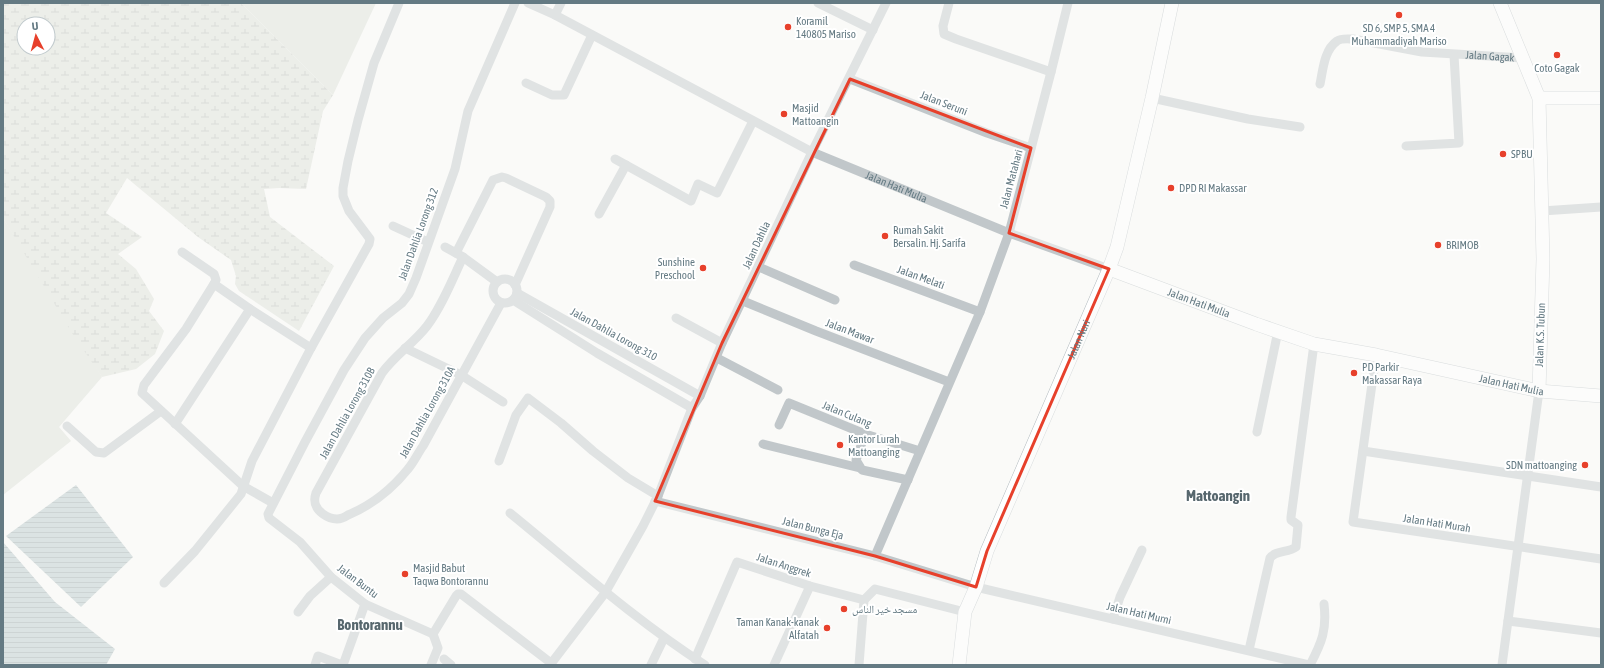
<svg xmlns="http://www.w3.org/2000/svg" width="1604" height="668" font-family="'Asap Condensed','Noto Naskh Arabic',sans-serif">
<defs>
<pattern id="wetland-marsh" width="20" height="14" patternUnits="userSpaceOnUse"><rect width="20" height="14" fill="#dbdfd7"/><path d="M1 5h8M5 5V1M11 12h8M15 12V8" fill="none" stroke="#b5bab4"/></pattern>
<pattern id="water-rules" width="6" height="5" patternUnits="userSpaceOnUse"><rect width="6" height="5" fill="#b7c7c9"/><path d="M0 2.5h6" fill="none" stroke="#98a7a9"/></pattern>
</defs>
<rect width="100%" height="100%" fill="#fafaf8"/>
<g fill="#dbdfd7">
<path d="M 241,3 L 376,3 L 333,95 Z"/>
<path d="M 3,218 L 102,377 L 59,427 L 71,441 L 3,495 Z"/>
</g>
<path fill="url(#wetland-marsh)" fill-rule="evenodd" d="M 3,3 L 241,3 L 333,95 L 323,111 L 306,189 L 279,188 L 264,189 L 270,217 L 334,266 L 299,331 L 239,291 L 235,284 L 236,276 L 231,260 L 198,237 L 127,178 L 106,213 L 142,237 L 118,254 L 136,269 L 154,299 L 149,311 L 164,331 L 155,354 L 136,369 L 102,377 L 72,333 L 3,218 ZM 24,24 L 48,24 L 48,48 L 24,48 Z"/>
<g fill="url(#water-rules)">
<path d="M 76,485 L 133,557 L 81,607 L 6,536 Z"/>
<path d="M 3,542 L 55,602 L 115,649 L 106,665 L 3,665 Z"/>
</g>
<g fill="none" stroke-linecap="round" stroke-linejoin="round">
<defs>
<g id="secondary">
<path d="M 1500,3 L 1539,98 L 1543,259 L 1539,391"/>
<path d="M 1539,98 L 1601,98"/>
<path id="s3" d="M 1109,269 L 1256,324 L 1314,344 L 1376,355 L 1539,391 L 1601,396"/>
<path id="s4" d="M 959,665 L 965,612 L 976,587 L 987,551 L 1109,269 L 1117,247 L 1152,98 L 1172,3"/>
</g>
</defs>
<use href="#secondary" stroke="#b3bbbf" stroke-width="14"/>
<g stroke="#c1c7ca" stroke-width="9">
<path d="M 515,3 L 468,111 L 455,169 L 416,278 L 409,294 L 402,303 L 383,318 L 365,338 L 344,370 L 305,442 L 268,514 L 269,518 L 300,542 L 331,577 L 365,604 L 433,634 L 456,596 L 458,594 L 461,594 L 551,663"/>
<path id="s1" d="M 528,3 L 555,15 L 812,152 L 1009,233 L 1109,269"/>
<path d="M 818,3 L 873,30"/>
<path d="M 949,3 L 943,26 L 944,34 L 956,39 L 1051,72"/>
<path d="M 555,15 L 561,3"/>
<path d="M 850,79 L 987,133 L 1031,148"/>
<path d="M 526,83 L 552,95 L 564,95 L 592,35"/>
<path id="s2" d="M 1320,84 C 1323,70 1324,50 1337,41 C 1341,38 1348,39 1353,39 L 1422,52 L 1523,58"/>
<path d="M 1152,98 L 1248,119 L 1300,127"/>
<path d="M 1406,146 L 1459,143 L 1454,55"/>
<path d="M 615,159 L 691,201 L 698,184 L 717,193 L 753,121"/>
<path d="M 1542,211 L 1601,207"/>
<path d="M 599,214 L 626,165"/>
<path d="M 393,226 L 428,242"/>
<path d="M 445,247 L 463,257 L 497,282"/>
<path d="M 182,252 L 214,274 L 216,280 L 214,284 L 250,309 L 311,348"/>
<path d="M 456,253 L 493,180 L 502,177 L 506,178 L 546,197 L 550,201 L 550,207 L 515,285"/>
<path d="M 463,257 C 452,280 442,306 427,326 C 414,343 395,355 382,373 L 316,493 C 313,502 315,508 323,514 C 327,517 331,519 337,519 C 340,519 345,517 348,515 C 372,505 392,489 408,469 C 414,462 418,453 423,446 L 501,303"/>
<path d="M 854,265 L 980,312"/>
<path d="M 759,267 L 835,300"/>
<circle cx="505" cy="291" r="12"/>
<path d="M 214,284 L 186,329 L 144,385 L 142,393 L 243,486 L 273,503"/>
<path d="M 517,293 L 700,396"/>
<path d="M 513,300 L 597,353 L 692,408"/>
<path d="M 743,301 L 816,331 L 949,382"/>
<path d="M 676,318 L 722,343"/>
<path d="M 405,348 L 461,375 L 503,402"/>
<path d="M 1376,355 L 1353,522 L 1601,559"/>
<path d="M 717,358 L 778,390"/>
<path d="M 175,424 L 250,309"/>
<path d="M 779,425 L 789,403 L 865,434 L 920,451"/>
<path d="M 67,426 L 96,452 L 104,453 L 161,411"/>
<path d="M 1257,432 L 1278,331"/>
<path d="M 865,434 L 856,460 L 862,470 L 908,480"/>
<path d="M 763,444 L 860,468"/>
<path d="M 1363,451 L 1601,487"/>
<path d="M 499,461 L 516,415 L 528,398 L 561,423 L 593,451 L 628,478 L 658,496"/>
<path d="M 655,501 L 875,556 L 976,587 L 1309,665"/>
<path d="M 510,513 C 574,565 635,620 705,665"/>
<path d="M 875,556 L 980,312 L 1009,233 L 1051,72 L 1068,3"/>
<path d="M 164,583 L 195,551 L 241,494 L 252,461 L 311,348 L 369,244 L 370,239 L 349,211 L 343,196 L 343,188 L 348,161 L 358,120 L 374,63 L 399,3"/>
<path d="M 864,600 L 875,589 L 965,612"/>
<path d="M 298,612 L 310,596 L 331,577"/>
<path d="M 1113,619 L 1120,597 L 1142,550"/>
<path d="M 1508,621 L 1601,633"/>
<path d="M 1249,650 L 1270,558 C 1276,550 1288,553 1296,547 L 1298,525 L 1291,520 L 1291,517 L 1314,344"/>
<path d="M 444,659 L 451,665"/>
<path d="M 695,659 L 737,562 L 810,586 L 864,600 L 859,665"/>
<path d="M 315,665 L 318,656 L 342,665"/>
<path d="M 343,665 L 365,604"/>
<path d="M 431,665 L 438,648 L 433,634"/>
<path d="M 550,665 L 605,593 L 643,526 L 658,496 L 692,408 L 700,396 L 722,343 L 812,152 L 886,3"/>
<path d="M 651,665 L 664,638"/>
<path d="M 774,665 L 810,586"/>
<path d="M 1310,665 C 1322,642 1327,630 1324,604"/>
<path d="M 1502,665 L 1539,391"/>
</g>
<use href="#secondary" stroke="#fff" stroke-width="13"/>
</g>
<path d="M0 0H1604V668H0ZM 850,79 L 1031,148 L 1009,233 L 1109,269 L 987,551 L 976,587 L 875,556 L 655,501 L 722,343 Z" fill="#fafaf8" fill-opacity=".55" fill-rule="evenodd"/>
<path fill="none" stroke="#e7402b" stroke-width="3" stroke-linejoin="round" d="M 850,79 L 1031,148 L 1009,233 L 1109,269 L 987,551 L 976,587 L 875,556 L 655,501 L 722,343 Z"/>
<g fill="#e7402b" stroke="#fff" stroke-width="1.5">
<circle cx="1399" cy="15" r="4"/>
<circle cx="788" cy="27" r="4"/>
<circle cx="1557" cy="55" r="4"/>
<circle cx="784" cy="114" r="4"/>
<circle cx="1503" cy="154" r="4"/>
<circle cx="1171" cy="188" r="4"/>
<circle cx="885" cy="236" r="4"/>
<circle cx="1438" cy="245" r="4"/>
<circle cx="703" cy="268" r="4"/>
<circle cx="1354" cy="373" r="4"/>
<circle cx="840" cy="445" r="4"/>
<circle cx="1585" cy="465" r="4"/>
<circle cx="405" cy="574" r="4"/>
<circle cx="844" cy="609" r="4"/>
<circle cx="827" cy="628" r="4"/>
</g>
<g text-anchor="middle" dominant-baseline="central" stroke-width="4" stroke-linejoin="round" paint-order="stroke">
<g font-size="11" fill="#647a83" stroke="#fff" text-anchor="start">
<text x="796" y="21">Koramil<tspan x="796" dy="13">140805 Mariso</tspan></text>
<text x="1399" y="28" text-anchor="middle">SD 6, SMP 5, SMA 4<tspan x="1399" dy="13">Muhammadiyah Mariso</tspan></text>
<text x="1557" y="68" text-anchor="middle">Coto Gagak</text>
<text x="792" y="108">Masjid<tspan x="792" dy="13">Mattoangin</tspan></text>
<text x="1511" y="154">SPBU</text>
<text x="1179" y="188">DPD RI Makassar</text>
<text x="893" y="230">Rumah Sakit<tspan x="893" dy="13">Bersalin. Hj. Sarifa</tspan></text>
<text x="1446" y="245">BRIMOB</text>
<text x="695" y="262" text-anchor="end">Sunshine<tspan x="695" dy="13">Preschool</tspan></text>
<text x="1362" y="367">PD Parkir<tspan x="1362" dy="13">Makassar Raya</tspan></text>
<text x="848" y="439">Kantor Lurah<tspan x="848" dy="13">Mattoanging</tspan></text>
<text x="1577" y="465" text-anchor="end">SDN mattoanging</text>
<text x="413" y="568">Masjid Babut<tspan x="413" dy="13">Taqwa Bontorannu</tspan></text>
<text x="852" y="609">مسجد خير الناس</text>
<text x="819" y="622" text-anchor="end">Taman Kanak-kanak<tspan x="819" dy="13">Alfatah</tspan></text>
</g>
<g font-size="11" fill="#647a83" stroke="#fff">
<text stroke="none"><textPath href="#s2" startOffset="202">Jalan Gagak</textPath></text>
<text transform="translate(944 103) rotate(21)">Jalan Seruni</text>
<text transform="translate(1011 179) rotate(-75)">Jalan Matahari</text>
<text stroke="none"><textPath href="#s1" startOffset="412">Jalan Hati Mulia</textPath></text>
<text transform="translate(418 234) rotate(-70)">Jalan Dahlia Lorong 312</text>
<text transform="translate(756 245) rotate(-65)">Jalan Dahlia</text>
<text transform="translate(921 277) rotate(20)">Jalan Melati</text>
<text stroke="none"><textPath href="#s3" startOffset="96">Jalan Hati Mulia</textPath></text>
<text transform="translate(850 331) rotate(21)">Jalan Mawar</text>
<text transform="translate(614 334) rotate(29)">Jalan Dahlia Lorong 310</text>
<text transform="translate(1540 335) rotate(-88)">Jalan K.S. Tubun</text>
<text stroke="none"><textPath href="#s4" startOffset="349">Jalan Nuri</textPath></text>
<text stroke="none"><textPath href="#s3" startOffset="420">Jalan Hati Mulia</textPath></text>
<text transform="translate(427 412) rotate(-61)">Jalan Dahlia Lorong 310A</text>
<text transform="translate(347 413) rotate(-61)">Jalan Dahlia Lorong 310B</text>
<text transform="translate(847 414) rotate(22)">Jalan Culang</text>
<text transform="translate(1437 523) rotate(9)">Jalan Hati Murah</text>
<text transform="translate(813 528) rotate(14)">Jalan Bunga Eja</text>
<text transform="translate(784 565) rotate(18)">Jalan Anggrek</text>
<text transform="translate(358 581) rotate(37)">Jalan Buntu</text>
<text transform="translate(1139 613) rotate(13)">Jalan Hati Murni</text>
</g>
<g font-size="15" font-weight="bold" fill="#57676e" stroke="#fff">
<text x="1218" y="495">Mattoangin</text>
<text x="370" y="624">Bontorannu</text>
</g>
</g>
<rect width="1604" height="668" fill="none" stroke="#647a83" stroke-width="8"/>
<g transform="translate(36 36) rotate(354)"><circle r="19" fill="#ffffff" stroke="#c1cacd"/>
<path d="M0-3L7 15L0 10L-7 15Z" fill="#e7402b"/>
<text y="-6" font-size="11" font-weight="bold" text-anchor="middle" fill="#647a83">U</text>
</g>
</svg>
